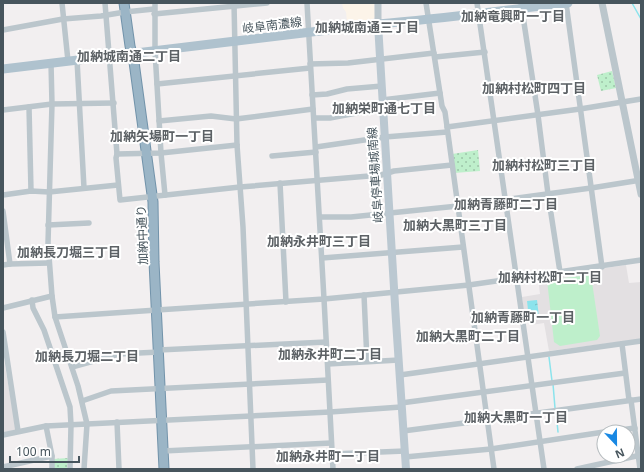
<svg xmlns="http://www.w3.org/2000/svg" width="644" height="472" font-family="'Noto Sans','Noto Sans JP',sans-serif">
<defs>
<pattern id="park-dots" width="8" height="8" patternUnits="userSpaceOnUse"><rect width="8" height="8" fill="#beefcb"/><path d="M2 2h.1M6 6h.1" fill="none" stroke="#9cc4a8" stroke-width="1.8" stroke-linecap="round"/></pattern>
<pattern id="water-ripples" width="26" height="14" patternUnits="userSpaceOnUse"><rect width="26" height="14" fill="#8be3ec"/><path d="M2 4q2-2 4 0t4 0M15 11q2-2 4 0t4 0" fill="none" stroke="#73bbc2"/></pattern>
</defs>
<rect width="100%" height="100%" fill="#f2eff0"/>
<path fill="#fcf4e9" d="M 342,3 L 374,3 L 375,17 L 372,20 L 347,22 L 346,12 L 343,8 Z"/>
<g fill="#e3e0e2">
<path d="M 626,265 L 629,283 L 641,282 L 641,339 L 549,351 L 544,323 L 531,325 L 531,323 L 525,323 L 522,297 L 540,294 L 538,278 Z"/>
<path d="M 3,355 L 16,428 L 15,430 L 3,433 Z"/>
</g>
<path fill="#beefcb" d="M 591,275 L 600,336 L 597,340 L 560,346 L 554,342 L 547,280 Z"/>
<g fill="url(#park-dots)">
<path d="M 612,71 L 616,88 L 601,91 L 597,75 Z"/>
<path d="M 478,150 L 480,171 L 454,173 L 452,154 Z"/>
<path d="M 68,458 L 67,469 L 53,469 L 53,459 Z"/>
</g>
<path fill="url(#water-ripples)" d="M 537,300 L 539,317 L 529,319 L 527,301 Z"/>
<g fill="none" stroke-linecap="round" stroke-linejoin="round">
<g stroke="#8be3ec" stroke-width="1.5">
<path d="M 632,3 L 641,19"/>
<path d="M 549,357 L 552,381"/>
<path d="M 553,384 L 555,408"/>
<path d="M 556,412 L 558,432"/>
</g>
<defs>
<path id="trunk" d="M 124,3 L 130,46 L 134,62 L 153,202 L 154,262 L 164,469"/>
</defs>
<use href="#trunk" stroke="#7293aa" stroke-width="11"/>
<g stroke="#bbc6cc" stroke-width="5.5">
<path d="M 62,3 L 68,61"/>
<path d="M 105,3 C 109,53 113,103 117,154 L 116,158 L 120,200 L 240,187 L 381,175 L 394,171 L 452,165"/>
<path d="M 155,3 L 155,51 L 161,153 L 165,195"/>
<path d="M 234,3 L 237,145 L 243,227 L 253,469"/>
<path d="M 307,3 L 324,299 L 333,469"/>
<path d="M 426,3 L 442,106 L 445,112 L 494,469"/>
<path d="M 477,3 L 544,469"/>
<path d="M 521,3 L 538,115 L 548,194 L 560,272"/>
<path d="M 566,3 L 602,267"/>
<path d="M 154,14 L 267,3"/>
<path d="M 3,30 L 63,19 L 101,16 L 125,12 L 154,9"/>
<path d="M 435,57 L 485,52"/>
<path d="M 77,60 L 84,188"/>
<path d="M 51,63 L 52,104 L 48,243 L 52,296 L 55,317 L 78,386 L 87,424 L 84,469"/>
<path d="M 310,64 L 348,63 L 434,53"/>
<path d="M 157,84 L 310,68"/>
<path d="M 312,95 L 327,94 L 347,89 L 382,86"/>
<path d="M 382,100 L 440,93"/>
<path d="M 29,107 L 31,191"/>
<path d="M 3,110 L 52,104 L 114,103"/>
<path d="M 314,118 L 330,118 L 383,108"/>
<path d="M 159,121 L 211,116 L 236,119 L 313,109"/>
<path d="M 447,127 L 580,109 L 641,99"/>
<path d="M 316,147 L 385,137 L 447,132"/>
<path d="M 117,154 L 161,153 L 237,145"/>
<path d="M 272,156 L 316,152"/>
<path d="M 280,183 L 286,302"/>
<path d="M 3,195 L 31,191 L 49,192 L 118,185"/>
<path d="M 3,211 L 10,264"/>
<path d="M 320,217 L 351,217 L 458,206 L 591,188 L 641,180"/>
<path d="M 48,225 L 89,223"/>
<path d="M 322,258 L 463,247"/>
<path d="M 3,265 L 10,264 L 49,263"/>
<path d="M 364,295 L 367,361"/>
<path d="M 32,300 L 33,308 L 44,330 L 70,407 L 71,425 L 70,469"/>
<path d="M 3,308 L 52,296"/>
<path d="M 55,317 L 157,310 L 324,299 L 469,285 L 641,260"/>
<path d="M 3,332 L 18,431"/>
<path d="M 622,344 L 629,400"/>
<path d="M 159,350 L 326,342"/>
<path d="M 328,364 L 399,360"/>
<path d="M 72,367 L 119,354 L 159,352"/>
<path d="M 400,375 L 641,341"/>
<path d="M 631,400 L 640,469"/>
<path d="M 82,401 L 111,391 L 328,380"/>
<path d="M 401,403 L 625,373"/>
<path d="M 117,422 L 119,469"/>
<path d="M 46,426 L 52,456 L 52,469"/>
<path d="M 403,431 L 487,420 L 641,399"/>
<path d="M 605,432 L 635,428"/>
<path d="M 3,435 L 46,426 L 330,412 L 401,407"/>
<path d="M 163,451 L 331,443"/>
<path d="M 332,454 L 405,451"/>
<path d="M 405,457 L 491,449 L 604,432"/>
<path d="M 3,467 L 52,456"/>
<path d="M 577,469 L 641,455"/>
</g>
<g stroke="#bbc6cc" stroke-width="7">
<path d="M 378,3 L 378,24"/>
<path d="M 602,3 L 641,194"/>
</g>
<path stroke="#bbc8d1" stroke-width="8" d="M 378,24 L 396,321 L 406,469"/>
<path stroke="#afc2ce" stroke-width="9" d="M 3,69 L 378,24 C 442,19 505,10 568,3"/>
<use href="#trunk" stroke="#9bb5c6" stroke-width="9"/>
</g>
<g text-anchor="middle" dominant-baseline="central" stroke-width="4" stroke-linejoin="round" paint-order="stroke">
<g font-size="12" fill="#47555d" stroke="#fff">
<text transform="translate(272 25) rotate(-7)">岐阜南濃線</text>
<text transform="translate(375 175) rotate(-94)">岐阜停車場城南線</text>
<text transform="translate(142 235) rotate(-92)">加納中通り</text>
</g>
<g font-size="13" font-weight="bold" fill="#5c6165" stroke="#fff">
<text x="513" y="16">加納竜興町一丁目</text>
<text x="367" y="27">加納城南通三丁目</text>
<text x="129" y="56">加納城南通二丁目</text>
<text x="534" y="88">加納村松町四丁目</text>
<text x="384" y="108">加納栄町通七丁目</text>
<text x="162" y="136">加納矢場町一丁目</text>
<text x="544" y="165">加納村松町三丁目</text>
<text x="506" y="204">加納青藤町二丁目</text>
<text x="455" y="225">加納大黒町三丁目</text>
<text x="319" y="241">加納永井町三丁目</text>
<text x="69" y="252">加納長刀堀三丁目</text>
<text x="550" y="277">加納村松町二丁目</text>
<text x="523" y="317">加納青藤町一丁目</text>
<text x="468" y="336">加納大黒町二丁目</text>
<text x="330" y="354">加納永井町二丁目</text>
<text x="87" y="356">加納長刀堀二丁目</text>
<text x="516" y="417">加納大黒町一丁目</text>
<text x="328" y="456">加納永井町一丁目</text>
</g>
</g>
<rect width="644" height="472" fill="none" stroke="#47555d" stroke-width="8"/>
<g transform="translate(616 444) rotate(158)"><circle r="19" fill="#ffffff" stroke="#b5bbbe"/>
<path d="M0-3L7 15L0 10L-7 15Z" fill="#1988e3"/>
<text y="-6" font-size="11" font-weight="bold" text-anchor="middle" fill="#47555d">N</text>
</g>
<path d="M10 456v6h69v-6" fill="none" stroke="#47555d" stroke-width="2"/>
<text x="16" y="456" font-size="12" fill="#47555d" stroke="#ffffff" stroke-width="3" paint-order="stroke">100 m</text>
</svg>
